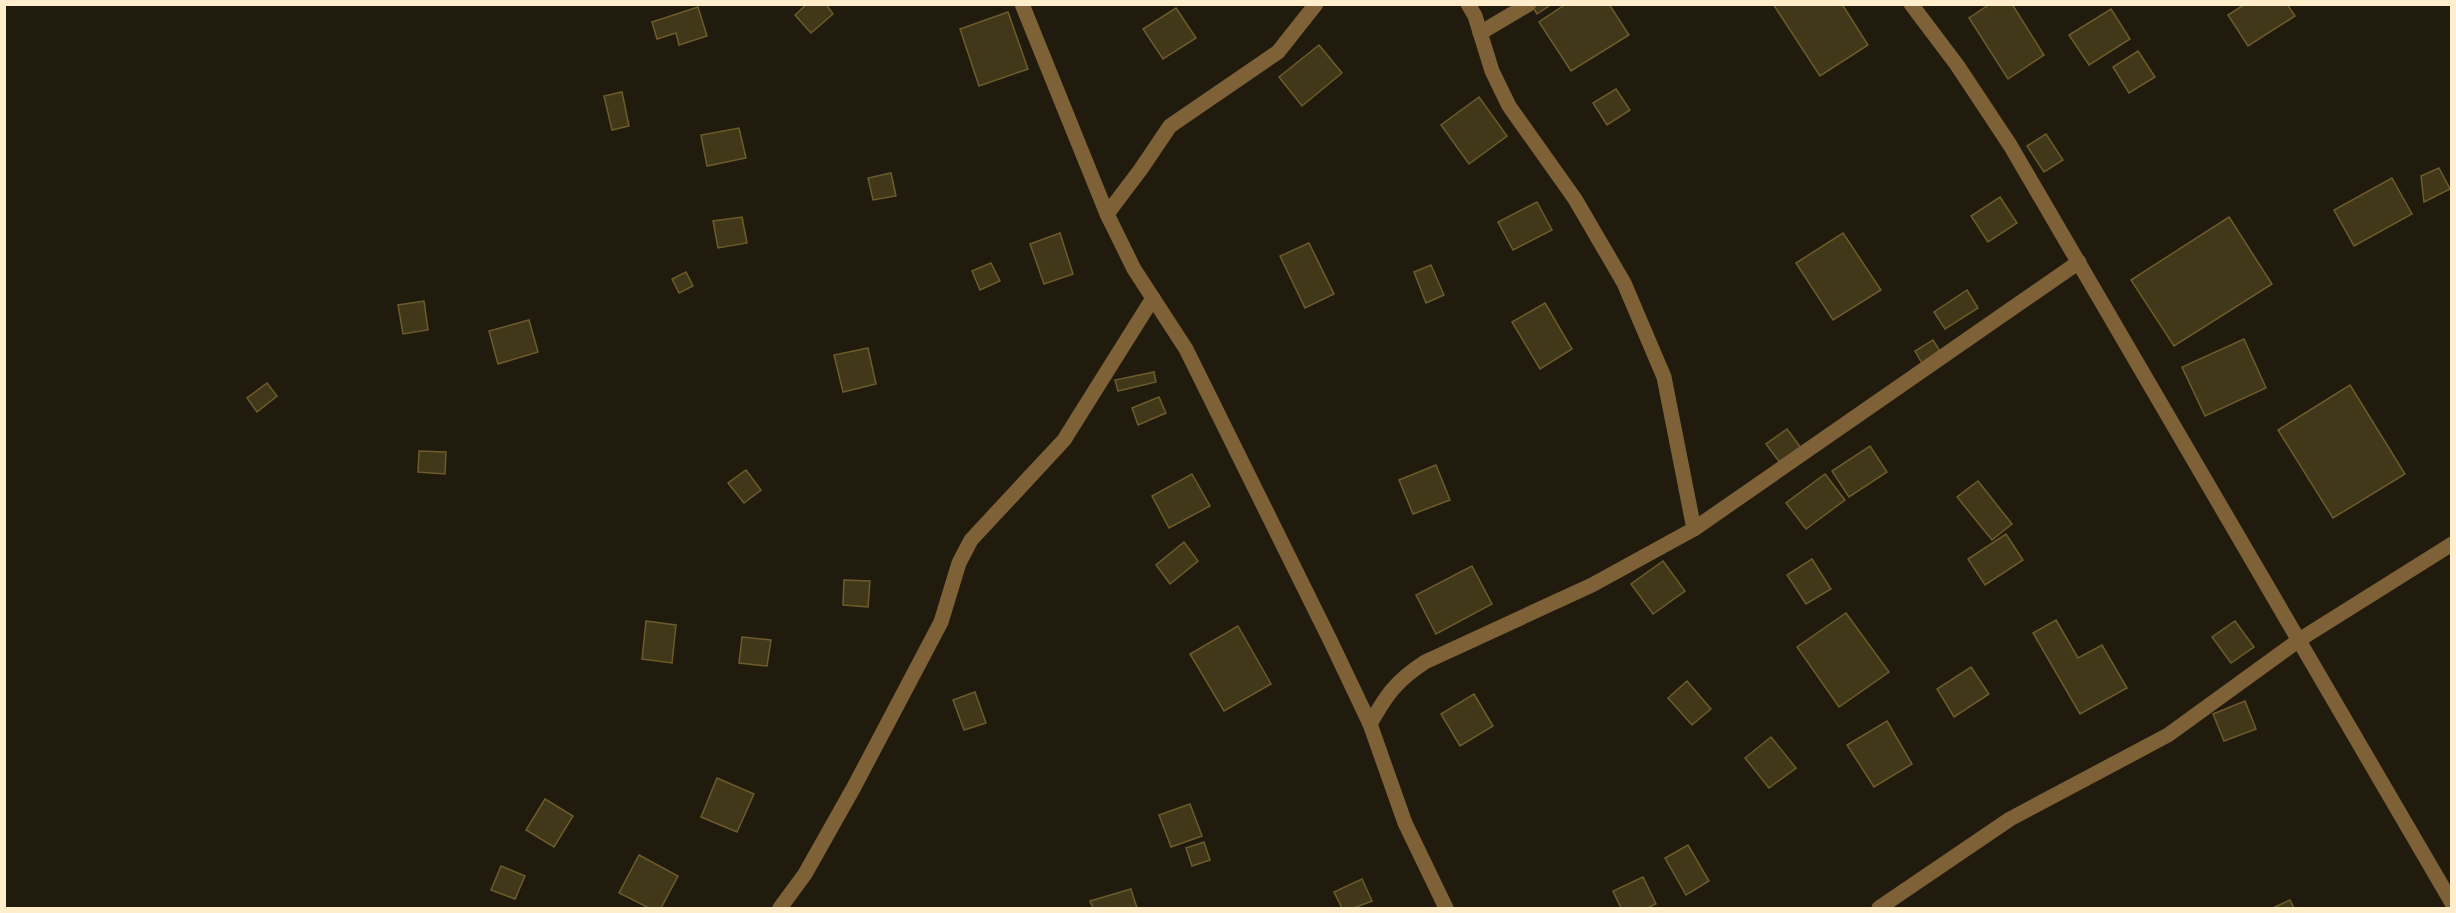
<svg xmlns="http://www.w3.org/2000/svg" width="2456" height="913" font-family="Signika,sans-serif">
<rect width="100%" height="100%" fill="#201b0d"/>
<g fill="#413719" stroke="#6d5c2b" stroke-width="1.5">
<path d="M 807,4 L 826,4 L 833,14 L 811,33 L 795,15 Z"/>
<path d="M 1531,4 L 1552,4 L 1537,14 Z"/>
<path d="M 1566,4 L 1609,4 L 1629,35 L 1571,71 L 1539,22 Z"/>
<path d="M 1773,4 L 1842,4 L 1868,45 L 1820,76 Z"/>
<path d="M 1990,4 L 2012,4 L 2044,55 L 2008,79 L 1969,18 Z"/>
<path d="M 2245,4 L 2287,4 L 2295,16 L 2248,46 L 2228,15 Z"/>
<path d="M 698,7 L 707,36 L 679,45 L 676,33 L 657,39 L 652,22 Z"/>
<path d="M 1176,8 L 1196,38 L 1163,59 L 1143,29 Z"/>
<path d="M 2111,9 L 2130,39 L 2089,65 L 2069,35 Z"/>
<path d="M 1008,12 L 1028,69 L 979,86 L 960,29 Z"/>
<path d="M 1319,45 L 1342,73 L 1302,106 L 1279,77 Z"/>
<path d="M 2138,51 L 2155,77 L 2129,93 L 2113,67 Z"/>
<path d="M 1616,89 L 1630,110 L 1607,125 L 1593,103 Z"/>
<path d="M 622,92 L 629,126 L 612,130 L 604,96 Z"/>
<path d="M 1479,97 L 1507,136 L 1469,164 L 1441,125 Z"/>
<path d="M 739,128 L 746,158 L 707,166 L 701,135 Z"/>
<path d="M 2046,134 L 2063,160 L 2044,172 L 2027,146 Z"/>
<path d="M 2439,168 L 2450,189 L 2424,202 L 2421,176 Z"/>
<path d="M 891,173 L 896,196 L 873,200 L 868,178 Z"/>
<path d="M 2392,178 L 2412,214 L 2354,246 L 2334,210 Z"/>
<path d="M 2000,197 L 2017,223 L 1988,242 L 1971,216 Z"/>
<path d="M 1537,202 L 1552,230 L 1513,250 L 1498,222 Z"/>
<path d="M 742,217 L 747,243 L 718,248 L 713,221 Z"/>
<path d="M 2229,217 L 2272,284 L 2174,346 L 2131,280 Z"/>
<path d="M 1060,233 L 1073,274 L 1044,284 L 1030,244 Z"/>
<path d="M 1843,233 L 1881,290 L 1833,320 L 1796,263 Z"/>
<path d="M 1309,243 L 1334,294 L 1305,308 L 1280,256 Z"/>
<path d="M 991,263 L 1000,281 L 980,290 L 972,271 Z"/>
<path d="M 1431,265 L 1444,295 L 1426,303 L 1414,272 Z"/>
<path d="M 686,272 L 693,286 L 679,293 L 672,279 Z"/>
<path d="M 1967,290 L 1978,308 L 1945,329 L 1934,312 Z"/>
<path d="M 424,301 L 428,330 L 403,334 L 398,305 Z"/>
<path d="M 1545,303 L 1572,349 L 1540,369 L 1512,322 Z"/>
<path d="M 529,320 L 538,352 L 498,364 L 489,331 Z"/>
<path d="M 2244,339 L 2266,388 L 2205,416 L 2182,367 Z"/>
<path d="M 1933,340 L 1941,353 L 1923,365 L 1915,351 Z"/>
<path d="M 868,348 L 876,384 L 843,392 L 834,355 Z"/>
<path d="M 1154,372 L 1156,382 L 1118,391 L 1115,380 Z"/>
<path d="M 267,383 L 277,396 L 257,412 L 247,398 Z"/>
<path d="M 2350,385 L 2405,474 L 2333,518 L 2278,430 Z"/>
<path d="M 1159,397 L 1166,413 L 1138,425 L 1132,408 Z"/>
<path d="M 1787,429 L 1802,449 L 1781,464 L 1766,444 Z"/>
<path d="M 1870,446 L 1887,472 L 1849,497 L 1832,471 Z"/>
<path d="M 419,451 L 446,452 L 445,474 L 418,472 Z"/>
<path d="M 1436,465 L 1450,500 L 1413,514 L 1399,480 Z"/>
<path d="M 746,470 L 761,490 L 744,503 L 728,483 Z"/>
<path d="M 1192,474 L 1210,506 L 1169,528 L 1152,496 Z"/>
<path d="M 1825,474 L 1845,500 L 1806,529 L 1786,503 Z"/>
<path d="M 1978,481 L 2012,524 L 1992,540 L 1957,497 Z"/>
<path d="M 2006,534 L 2023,560 L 1985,585 L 1968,559 Z"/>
<path d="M 1184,542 L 1198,561 L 1170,584 L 1156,565 Z"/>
<path d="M 1812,559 L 1831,589 L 1806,604 L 1787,575 Z"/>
<path d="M 1663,561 L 1685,591 L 1653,614 L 1631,584 Z"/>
<path d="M 1472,566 L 1492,604 L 1436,634 L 1416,595 Z"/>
<path d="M 844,580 L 870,581 L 868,607 L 843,605 Z"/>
<path d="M 1846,613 L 1889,672 L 1839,707 L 1797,647 Z"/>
<path d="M 2056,620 L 2078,658 L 2102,645 L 2127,688 L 2080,714 L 2033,633 Z"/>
<path d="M 646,621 L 676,625 L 672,663 L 642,659 Z"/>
<path d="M 2235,621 L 2254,647 L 2231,663 L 2212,637 Z"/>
<path d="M 1238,626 L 1271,684 L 1224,711 L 1190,654 Z"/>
<path d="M 742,637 L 771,640 L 767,666 L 739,663 Z"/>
<path d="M 1971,667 L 1989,694 L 1954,717 L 1937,689 Z"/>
<path d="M 1687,681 L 1711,709 L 1692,725 L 1668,698 Z"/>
<path d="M 975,692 L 986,723 L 964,730 L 953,700 Z"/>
<path d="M 1474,694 L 1493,726 L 1460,746 L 1441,714 Z"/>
<path d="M 2245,701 L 2256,729 L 2224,741 L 2213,714 Z"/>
<path d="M 1887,721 L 1912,764 L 1874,787 L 1847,745 Z"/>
<path d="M 1771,737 L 1796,768 L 1769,788 L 1745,758 Z"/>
<path d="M 717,778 L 754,794 L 737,832 L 701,817 Z"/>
<path d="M 545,799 L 573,816 L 554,847 L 526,830 Z"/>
<path d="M 1190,804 L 1202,836 L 1171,847 L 1159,815 Z"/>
<path d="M 1204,842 L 1210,860 L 1192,866 L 1186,848 Z"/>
<path d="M 1688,845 L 1709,881 L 1686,895 L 1665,858 Z"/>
<path d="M 639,855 L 678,876 L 661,908 L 649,908 L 619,893 Z"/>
<path d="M 501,866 L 525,876 L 515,899 L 491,890 Z"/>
<path d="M 1643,877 L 1656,904 L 1647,908 L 1621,908 L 1613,891 Z"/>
<path d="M 1362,879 L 1372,901 L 1354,908 L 1342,908 L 1334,892 Z"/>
<path d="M 1131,889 L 1137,908 L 1093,908 L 1090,901 Z"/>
<path d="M 2290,900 L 2294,908 L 2273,908 Z"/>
</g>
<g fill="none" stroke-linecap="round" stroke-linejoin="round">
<g stroke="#7f6138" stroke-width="15">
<path d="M 1022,4 L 1107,214 L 1134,269 L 1186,349 L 1330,640 L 1370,724 L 1405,823 L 1446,908"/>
<path d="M 1468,4 L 1475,16 L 1492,71 L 1509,106 L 1575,199 L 1624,283 L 1664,377 L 1694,529"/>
<path d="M 1911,4 L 1957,65 L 2010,145 L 2452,903"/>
<path d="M 1480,33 L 1529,4"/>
<path d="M 1107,214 L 1141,169 L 1170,126 L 1278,52 L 1316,4"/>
<path d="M 1370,724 C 1387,694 1396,681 1425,662 L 1592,585 L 1694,529 L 2079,262"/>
<path d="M 780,908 L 805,874 L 854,787 L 941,622 L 959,563 L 971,540 L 1064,440 L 1153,298"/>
<path d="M 1879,908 L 2010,819 L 2168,735 L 2299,640 L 2452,544"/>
</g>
</g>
<rect width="2456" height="913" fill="none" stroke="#ffedcc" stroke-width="12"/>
</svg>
